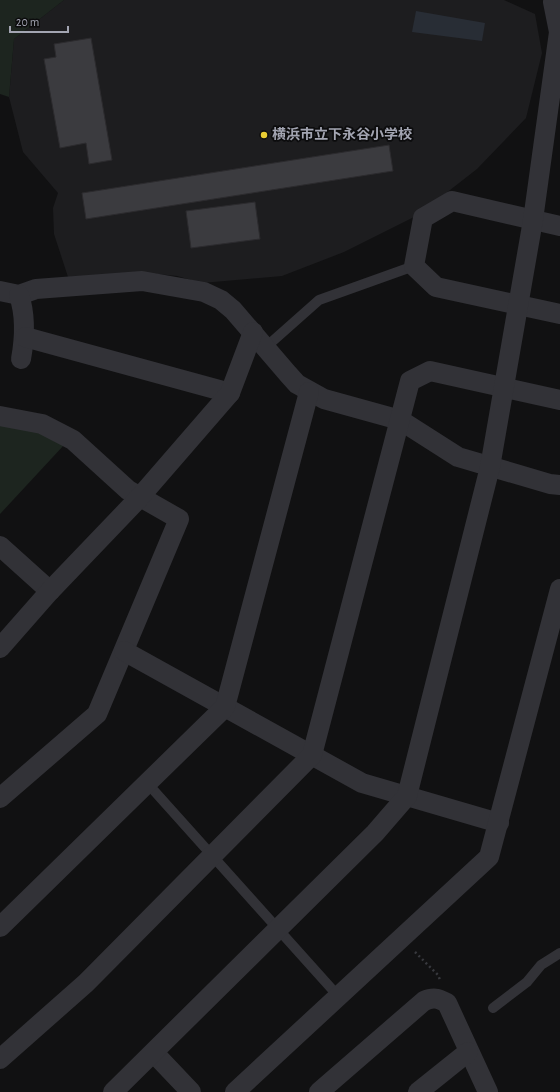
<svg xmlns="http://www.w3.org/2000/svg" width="560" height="1092" font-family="'Alegreya Sans','Noto Sans JP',sans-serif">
<rect width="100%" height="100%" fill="#111112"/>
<path fill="#1d1d1f" d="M 64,0 L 504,0 L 535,14 L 542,53 L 526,118 L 477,169 L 418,215 L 344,252 L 282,276 L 202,283 L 177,276 L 147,273 L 68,277 L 54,234 L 53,208 L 58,193 L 23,152 L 9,97 L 14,39 Z"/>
<g fill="#1d251f">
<path d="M 0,0 L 64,0 L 14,39 L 9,97 L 0,94 Z"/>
<path d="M 0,422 L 41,433 L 64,445 L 0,514 Z"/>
</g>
<path fill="#282d35" d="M 416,11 L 485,23 L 482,41 L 412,32 Z"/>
<g fill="#3b3b3f" stroke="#2c2b2e">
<path d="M 91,38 L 112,160 L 89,164 L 86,143 L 60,148 L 44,59 L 56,57 L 54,44 Z"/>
<path d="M 389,145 L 393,171 L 86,219 L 82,193 Z"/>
<path d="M 255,202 L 260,239 L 191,248 L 186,211 Z"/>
</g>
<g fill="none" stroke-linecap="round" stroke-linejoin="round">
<path stroke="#38393e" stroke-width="2.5" stroke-dasharray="2 3" stroke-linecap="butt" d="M 415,952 L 438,975 L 440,980"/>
<g stroke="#323237" stroke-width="10">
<path d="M 266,347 L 319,300 L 414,266"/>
<path d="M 148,784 L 339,997"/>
<path d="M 493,1008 L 527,982 L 541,965 L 560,953"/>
</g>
<g stroke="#323237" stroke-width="20">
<path d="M 560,226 L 452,201 L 423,218 L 414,266 L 436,287 L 560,314"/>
<path d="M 0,291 L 19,295 L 36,289 L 142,281 L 204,292 L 221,300 L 233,310 L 288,374 L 297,384 L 324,399 L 400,420 L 458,457 L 550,484 L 560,485"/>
<path d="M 19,295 C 26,316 25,337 21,359"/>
<path d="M 25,337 L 230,393"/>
<path d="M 0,416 L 42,424 L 73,440 L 128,490 L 179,519 L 97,714 L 0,798"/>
<path d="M 0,546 L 50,591"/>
<path d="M 0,648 L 50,591 L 139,498 L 230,393 L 253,332"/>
<path d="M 124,651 L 362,783 L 499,823"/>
<path d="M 0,927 L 225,707 L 309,392"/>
<path d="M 154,1053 L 191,1092"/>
<path d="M 0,1059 L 86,983 L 312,755 L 410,381 L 430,371 L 560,400"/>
<path d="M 113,1092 L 375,833 L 407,796 L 490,467 L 533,220 L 559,32 L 553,2"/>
<path d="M 235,1092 L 489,857 L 560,589"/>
<path d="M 319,1092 L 424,1001 C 433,997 438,998 447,1003 L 488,1092"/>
<path d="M 418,1092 L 468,1052"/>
</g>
</g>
<circle fill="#e9cd33" stroke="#0c0c0d" stroke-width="1.5" cx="264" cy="135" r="4"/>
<g text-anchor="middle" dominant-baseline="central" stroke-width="3.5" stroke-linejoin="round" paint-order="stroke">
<g font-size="14" font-weight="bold" fill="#a3a5b2" stroke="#0c0c0d" text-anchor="start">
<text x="272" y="135">横浜市立下永谷小学校</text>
</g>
</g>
<path d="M10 26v6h58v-6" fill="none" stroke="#a3a5b2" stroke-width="2"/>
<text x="16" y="26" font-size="12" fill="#a3a5b2" stroke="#0c0c0d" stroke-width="3" paint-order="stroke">20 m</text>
</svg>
